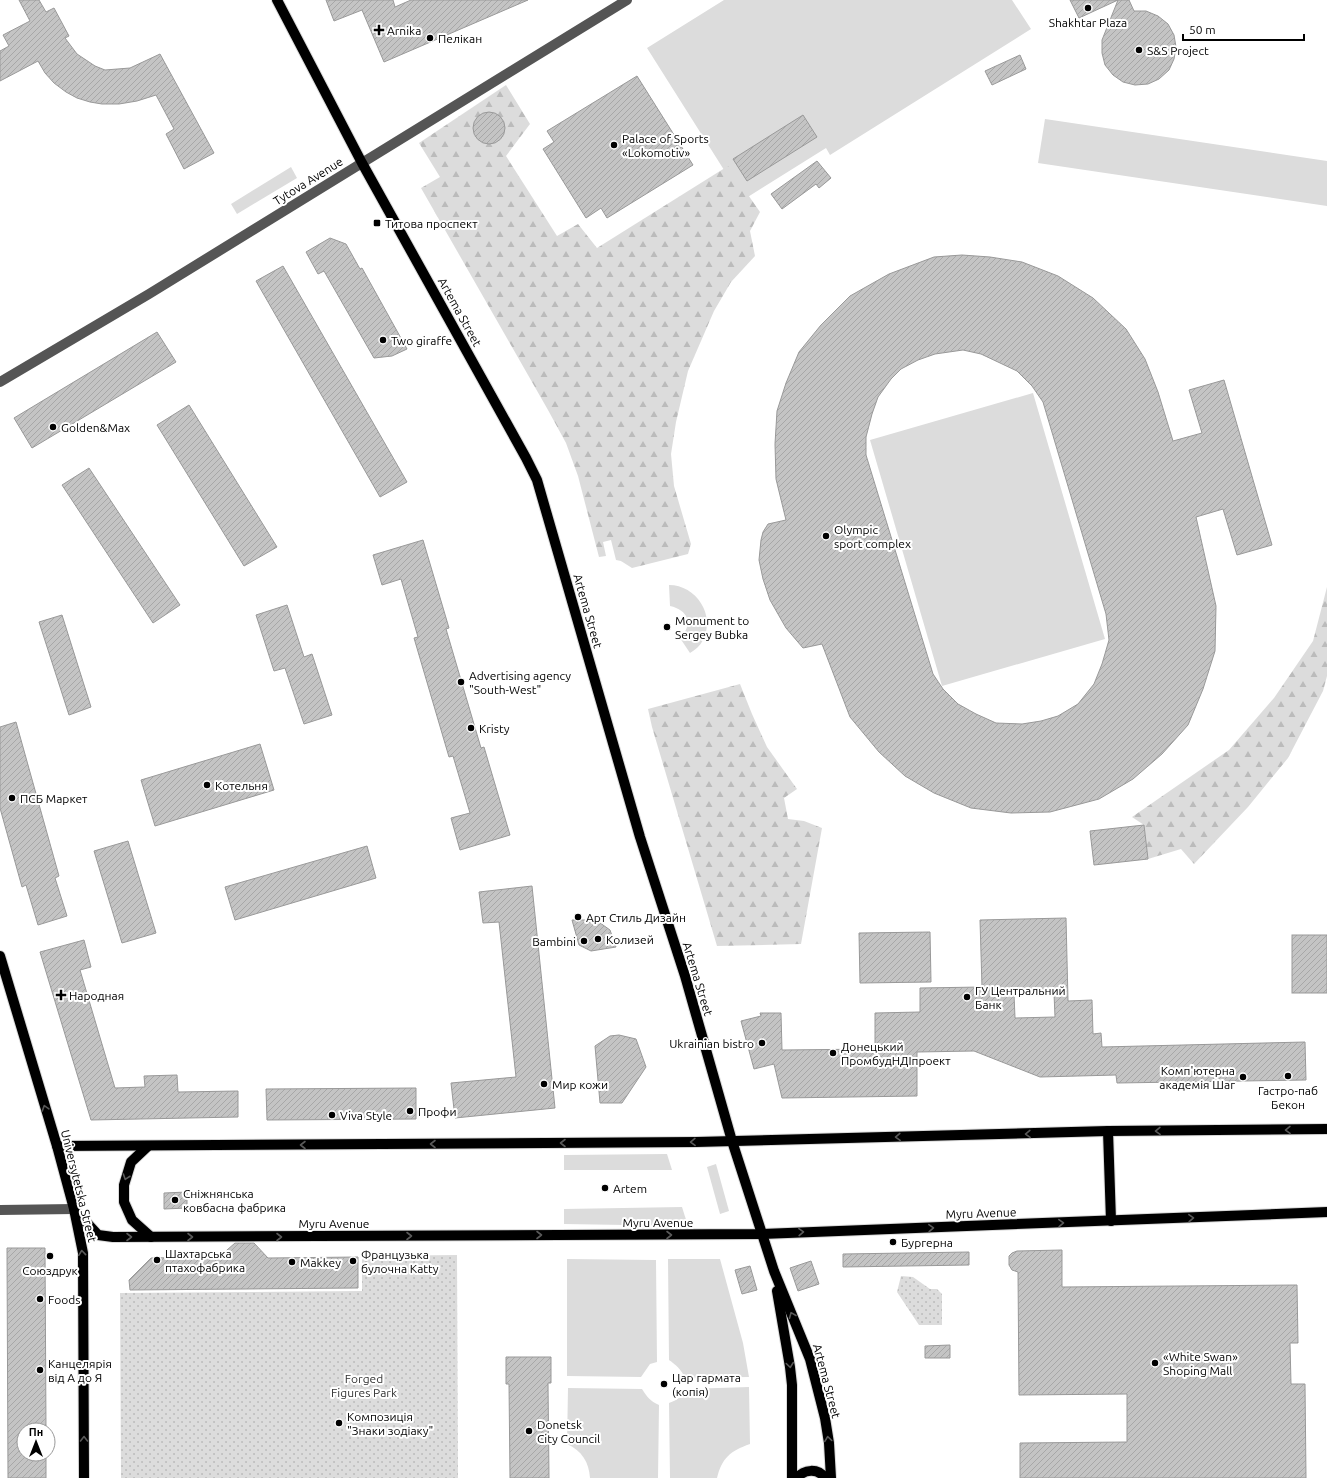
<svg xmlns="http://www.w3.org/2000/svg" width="1327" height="1478" font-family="Ubuntu,sans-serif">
<defs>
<pattern id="forest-firs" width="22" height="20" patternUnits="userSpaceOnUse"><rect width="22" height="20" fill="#dcdcdc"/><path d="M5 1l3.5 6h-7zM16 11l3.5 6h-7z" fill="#bbb"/></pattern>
<pattern id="park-dots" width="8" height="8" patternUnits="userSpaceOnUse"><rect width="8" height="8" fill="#dcdcdc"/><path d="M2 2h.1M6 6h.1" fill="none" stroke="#bbb" stroke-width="1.8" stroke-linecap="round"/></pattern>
<pattern id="building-hatch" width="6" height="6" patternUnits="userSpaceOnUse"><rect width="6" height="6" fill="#c4c4c4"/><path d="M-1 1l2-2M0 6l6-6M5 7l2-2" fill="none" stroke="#a7a7a7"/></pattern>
</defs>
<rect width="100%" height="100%" fill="#fff"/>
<g fill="#dcdcdc">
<path d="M 724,0 L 1012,0 L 1031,29 L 830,155 L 826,148 L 743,200 L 647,48 Z"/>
<path d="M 1045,119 L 1327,161 L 1327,206 L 1038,163 Z"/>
<path d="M 291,167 L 297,178 L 237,214 L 231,204 Z"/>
<path d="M 1033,393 L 1105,639 L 942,686 L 870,440 Z"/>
<path d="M 669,585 C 696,585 716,615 703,640 C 700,646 695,650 690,653 L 680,638 C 694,624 688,610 670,606 Z"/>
<path d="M 667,1154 L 672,1170 L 564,1170 L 564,1155 Z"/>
<path d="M 716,1164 L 729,1211 L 720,1214 L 707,1167 Z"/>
<path d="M 682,1207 L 688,1226 L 564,1224 L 564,1209 Z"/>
<path d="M 567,1259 L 656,1260 L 657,1362 L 650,1364 L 641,1377 L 567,1376 Z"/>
<path d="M 668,1259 L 720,1259 L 743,1343 L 749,1377 L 685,1378 C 681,1369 676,1365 669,1360 Z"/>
<path d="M 749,1387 L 750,1444 C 730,1451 722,1458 717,1478 L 670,1478 L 669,1403 C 678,1400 682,1396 687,1389 Z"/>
<path d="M 568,1388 L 642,1389 C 647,1397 650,1401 659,1405 L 658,1478 L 590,1478 C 589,1462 582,1451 567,1444 Z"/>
</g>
<g fill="url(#forest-firs)">
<path d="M 506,85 L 530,124 L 506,156 L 557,236 L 578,224 L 597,248 L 728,166 L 760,212 L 750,231 L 755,256 L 731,282 L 714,311 L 688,371 L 676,422 L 671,454 L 674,486 L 691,544 L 688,554 L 632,568 L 621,561 L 616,560 L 611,540 L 603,542 L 606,556 L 599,557 L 578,476 L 566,443 L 548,410 L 421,188 L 440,177 L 419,143 Z"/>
<path d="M 1327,587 L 1327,676 L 1323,691 L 1288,758 L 1248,807 L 1194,864 L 1181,849 L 1148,859 L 1144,825 L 1132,817 L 1229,750 L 1274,698 L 1313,641 Z"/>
<path d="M 740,684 L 752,714 L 767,747 L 797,789 L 784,798 L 788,819 L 804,821 L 822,828 L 801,944 L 717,946 L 652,727 L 648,709 Z"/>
</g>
<g fill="url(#park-dots)">
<path d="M 457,1255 L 458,1478 L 121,1478 L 120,1293 L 362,1291 L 362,1256 Z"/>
<path d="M 901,1276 L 913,1277 L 930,1289 L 937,1289 L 942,1294 L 942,1325 L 919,1325 L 897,1292 Z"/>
</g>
<g fill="url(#building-hatch)" stroke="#999" fill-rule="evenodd">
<path d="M 19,0 L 39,0 L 46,12 L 54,8 L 69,36 L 65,38 L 77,54 L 95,66 L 105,70 L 130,68 L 160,54 L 214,153 L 184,169 L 166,134 L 174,129 L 156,95 L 137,101 L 119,104 L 102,104 L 90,102 L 77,98 L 66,92 L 54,83 L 45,73 L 38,61 L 0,81 L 0,51 L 9,46 L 3,35 L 30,21 Z"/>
<path d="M 326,0 L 393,0 L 395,7 L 411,0 L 528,0 L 384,62 L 362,10 L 334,21 Z"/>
<path d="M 1070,0 L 1118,0 L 1079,18 Z"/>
<path d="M 1118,0 L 1129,0 L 1134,11 L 1146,11 L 1158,16 L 1168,24 L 1174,35 L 1176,47 L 1174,59 L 1169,70 L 1159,79 L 1148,84 L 1135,85 L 1123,82 L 1113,75 L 1105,65 L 1102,53 L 1102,40 Z"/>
<path d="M 1020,55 L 1026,69 L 992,85 L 985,71 Z"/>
<path d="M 637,76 L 693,165 L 607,218 L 601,208 L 586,218 L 543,149 L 554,142 L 547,131 Z"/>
<circle cx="489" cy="128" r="16"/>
<path d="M 803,115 L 817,137 L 747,181 L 733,159 Z"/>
<path d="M 817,161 L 831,178 L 819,188 L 816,184 L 782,209 L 771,194 Z"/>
<path d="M 330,238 L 346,244 L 360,269 L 362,268 L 407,349 L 392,356 L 374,358 L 324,271 L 318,274 L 306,252 Z"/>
<path d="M 962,255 L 990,257 L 1022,262 L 1058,276 L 1093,298 L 1126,329 L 1145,359 L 1158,392 L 1173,441 L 1202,433 L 1189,390 L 1224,380 L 1272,545 L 1237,555 L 1223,509 L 1196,517 L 1216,606 L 1215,651 L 1203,689 L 1188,725 L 1162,754 L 1133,779 L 1099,799 L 1050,812 L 1011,813 L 971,808 L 934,793 L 905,776 L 879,752 L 850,717 L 822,644 L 803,648 L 786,628 L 770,600 L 763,579 L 759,560 L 761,540 L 763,532 L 768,524 L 786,520 L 776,479 L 775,444 L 777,411 L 786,383 L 799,352 L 821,325 L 850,296 L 889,274 L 934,257 ZM 963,350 L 981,354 L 1017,371 L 1032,386 L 1043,402 L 1106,614 L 1109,640 L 1102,664 L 1094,684 L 1078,704 L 1058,716 L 1041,721 L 1022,724 L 996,723 L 976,714 L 958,704 L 943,689 L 933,674 L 866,455 L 866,437 L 872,414 L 878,397 L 891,379 L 901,369 L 918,360 L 935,354 Z"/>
<path d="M 283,266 L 407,482 L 380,497 L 256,281 Z"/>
<path d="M 157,332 L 176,362 L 32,448 L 14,418 Z"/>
<path d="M 189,405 L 277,547 L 244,566 L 157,425 Z"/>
<path d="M 89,468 L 180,605 L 153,623 L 62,485 Z"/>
<path d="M 423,540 L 449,628 L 446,629 L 481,748 L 484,747 L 510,835 L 460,850 L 451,818 L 470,813 L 453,756 L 449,757 L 414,638 L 418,637 L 401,579 L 382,585 L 373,555 Z"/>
<path d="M 287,605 L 304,657 L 312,654 L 332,715 L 304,724 L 285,668 L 274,671 L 256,615 Z"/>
<path d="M 62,615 L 91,707 L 69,715 L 39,622 Z"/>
<path d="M 16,722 L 59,876 L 55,878 L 67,916 L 38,925 L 26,885 L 22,887 L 0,808 L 0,727 Z"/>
<path d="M 260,744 L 274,790 L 155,826 L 141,780 Z"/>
<path d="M 1144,825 L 1148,859 L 1094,865 L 1090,831 Z"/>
<path d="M 128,841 L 156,933 L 122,943 L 94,851 Z"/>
<path d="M 367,846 L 376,878 L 235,920 L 225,887 Z"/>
<path d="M 532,886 L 555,1108 L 455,1118 L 451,1083 L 516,1077 L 499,922 L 483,923 L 479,892 Z"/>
<path d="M 1066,918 L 1068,1001 L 1092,1000 L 1093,1034 L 1101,1033 L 1102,1047 L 1305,1042 L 1306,1080 L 1117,1083 L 1116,1075 L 1040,1077 L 974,1051 L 917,1052 L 917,1096 L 782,1098 L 774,1064 L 754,1069 L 741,1021 L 761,1016 L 760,1013 L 781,1013 L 782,1050 L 875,1049 L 875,1013 L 920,1012 L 920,988 L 982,987 L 980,920 ZM 1054,993 L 1055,1017 L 1015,1018 L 1014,994 Z"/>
<path d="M 572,920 L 596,920 L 610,930 L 616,947 L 591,951 L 579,945 Z"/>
<path d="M 930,932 L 931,982 L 860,983 L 859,933 Z"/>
<rect x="1292" y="935" width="35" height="58"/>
<path d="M 84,940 L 91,967 L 80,970 L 115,1088 L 145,1087 L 144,1076 L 177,1075 L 178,1092 L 238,1091 L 238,1117 L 91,1120 L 40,952 Z"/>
<path d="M 619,1035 L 636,1039 L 646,1067 L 622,1103 L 600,1103 L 595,1046 L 610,1036 Z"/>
<path d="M 416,1088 L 416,1119 L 267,1120 L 266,1089 Z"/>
<path d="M 187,1192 L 187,1208 L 164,1209 L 164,1193 Z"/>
<path d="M 235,1243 L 254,1243 L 268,1258 L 358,1257 L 358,1288 L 130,1290 L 129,1280 L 151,1258 L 219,1257 Z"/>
<path d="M 7,1248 L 45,1248 L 46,1430 L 24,1430 L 24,1454 L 46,1454 L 46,1478 L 8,1478 Z"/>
<path d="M 1062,1250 L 1062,1287 L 1297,1285 L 1298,1343 L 1290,1343 L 1291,1384 L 1305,1384 L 1306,1478 L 1020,1478 L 1020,1443 L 1127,1442 L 1127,1394 L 1019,1395 L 1018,1272 L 1012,1270 L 1009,1265 L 1009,1256 L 1012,1253 L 1017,1251 Z"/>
<path d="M 969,1252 L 969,1265 L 843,1267 L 843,1254 Z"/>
<path d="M 811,1261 L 819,1284 L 798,1291 L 790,1268 Z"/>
<path d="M 750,1266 L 757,1290 L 742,1294 L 735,1270 Z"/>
<path d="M 950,1345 L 950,1358 L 925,1358 L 925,1346 Z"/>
<path d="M 506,1357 L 551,1357 L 551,1383 L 548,1383 L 549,1478 L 510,1478 L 509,1384 L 506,1384 Z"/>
</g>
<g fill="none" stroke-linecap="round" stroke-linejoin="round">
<defs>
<g id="major">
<path d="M 277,0 L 362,163 L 526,458 L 537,480 L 640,837 L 685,976 L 732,1141 L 774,1271 L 810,1359 L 825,1418 L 829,1443 L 831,1478"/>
<path d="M 0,956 L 57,1146 L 74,1209 L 83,1253 L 84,1478"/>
<path d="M 1108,1131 L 1111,1221"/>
<path d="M 57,1146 L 696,1142 L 1108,1131 L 1327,1129"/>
<path d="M 148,1146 L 131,1162 L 124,1185 L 124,1202 L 132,1220 L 151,1237"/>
<path d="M 74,1209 L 98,1235 L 113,1237 L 762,1234 L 1327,1212"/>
<path d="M 777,1291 L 790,1367 L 792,1385 L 792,1478"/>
<path d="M 797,1478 C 804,1469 818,1468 825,1478"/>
</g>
</defs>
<use href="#major" stroke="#dbdbdb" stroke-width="12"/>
<g stroke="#555" stroke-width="10">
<path d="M 0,382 L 149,294 L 627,0"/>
<path d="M 0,1210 L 74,1209"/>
</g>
<use href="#major" stroke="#000" stroke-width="10"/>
</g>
<defs><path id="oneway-chevron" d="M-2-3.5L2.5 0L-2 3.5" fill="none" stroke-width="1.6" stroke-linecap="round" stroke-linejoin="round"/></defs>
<g stroke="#595959">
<use href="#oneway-chevron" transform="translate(45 1108) rotate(-107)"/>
<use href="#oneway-chevron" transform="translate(1288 1130) rotate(179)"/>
<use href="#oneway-chevron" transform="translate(1158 1131) rotate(179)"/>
<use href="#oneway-chevron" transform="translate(1028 1134) rotate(178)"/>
<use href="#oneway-chevron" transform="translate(898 1137) rotate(178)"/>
<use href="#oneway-chevron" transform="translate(693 1142) rotate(179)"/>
<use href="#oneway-chevron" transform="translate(563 1143) rotate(180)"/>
<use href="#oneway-chevron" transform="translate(433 1144) rotate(180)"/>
<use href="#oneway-chevron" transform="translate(303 1145) rotate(180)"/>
<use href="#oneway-chevron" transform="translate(126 1177) rotate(109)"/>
<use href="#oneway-chevron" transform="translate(1191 1218) rotate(-2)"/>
<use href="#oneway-chevron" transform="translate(1061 1223) rotate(-2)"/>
<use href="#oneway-chevron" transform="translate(931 1228) rotate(-2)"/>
<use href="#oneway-chevron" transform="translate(801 1232) rotate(-2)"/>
<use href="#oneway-chevron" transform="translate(539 1235)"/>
<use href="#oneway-chevron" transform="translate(669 1235)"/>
<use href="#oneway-chevron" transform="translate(409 1236)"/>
<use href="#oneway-chevron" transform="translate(129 1237)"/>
<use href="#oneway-chevron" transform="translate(190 1237)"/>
<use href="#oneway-chevron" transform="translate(279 1237)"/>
<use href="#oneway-chevron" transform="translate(82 1253) rotate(-96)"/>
<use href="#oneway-chevron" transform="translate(792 1315) rotate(-112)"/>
<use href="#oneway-chevron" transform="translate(790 1365) rotate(82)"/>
<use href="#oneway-chevron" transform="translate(84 1439) rotate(-90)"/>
<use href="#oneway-chevron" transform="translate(828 1439) rotate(-98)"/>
</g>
<g fill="#000" stroke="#fff" stroke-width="1.5">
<circle cx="1088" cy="8" r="4"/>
<path d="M377 24h4v4h4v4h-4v4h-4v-4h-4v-4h4z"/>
<circle cx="430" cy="38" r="4"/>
<circle cx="1139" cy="50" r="4"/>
<circle cx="614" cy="145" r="4"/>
<rect x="373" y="219" width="8" height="8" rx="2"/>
<circle cx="383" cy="340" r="4"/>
<circle cx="53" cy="427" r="4"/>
<circle cx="826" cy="536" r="4"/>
<circle cx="667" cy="627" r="4"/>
<circle cx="461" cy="682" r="4"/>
<circle cx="471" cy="728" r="4"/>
<circle cx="207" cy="785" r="4"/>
<circle cx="12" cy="798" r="4"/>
<circle cx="578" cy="917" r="4"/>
<circle cx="598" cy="939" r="4"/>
<circle cx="584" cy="941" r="4"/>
<path d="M59 989h4v4h4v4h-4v4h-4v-4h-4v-4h4z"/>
<circle cx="967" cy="997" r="4"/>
<circle cx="762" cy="1043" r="4"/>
<circle cx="833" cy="1053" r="4"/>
<circle cx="1288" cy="1076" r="4"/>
<circle cx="1243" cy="1077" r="4"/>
<circle cx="544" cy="1084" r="4"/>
<circle cx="410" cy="1111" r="4"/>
<circle cx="332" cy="1115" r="4"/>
<circle cx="605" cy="1188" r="4"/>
<circle cx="175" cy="1200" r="4"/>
<circle cx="893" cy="1242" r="4"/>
<circle cx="50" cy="1256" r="4"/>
<circle cx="157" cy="1260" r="4"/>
<circle cx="353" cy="1261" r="4"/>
<circle cx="292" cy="1262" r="4"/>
<circle cx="40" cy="1299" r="4"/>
<circle cx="1155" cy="1363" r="4"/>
<circle cx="40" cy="1370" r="4"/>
<circle cx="664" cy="1384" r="4"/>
<circle cx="339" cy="1423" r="4"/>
<circle cx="529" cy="1431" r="4"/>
</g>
<g text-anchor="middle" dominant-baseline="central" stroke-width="4" stroke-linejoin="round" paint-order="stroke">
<g font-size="12" fill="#000" stroke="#fff" text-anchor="start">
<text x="1088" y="22" text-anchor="middle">Shakhtar Plaza</text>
<text x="387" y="30">Arnika</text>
<text x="438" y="38">Пелікан</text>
<text x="1147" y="50">S&amp;S Project</text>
<text x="622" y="138">Palace of Sports<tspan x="622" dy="14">«Lokomotiv»</tspan></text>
<text x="385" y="223">Титова проспект</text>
<text x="391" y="340">Two giraffe</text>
<text x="61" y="427">Golden&amp;Max</text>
<text x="834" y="529">Olympic<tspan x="834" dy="14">sport complex</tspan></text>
<text x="675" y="620">Monument to<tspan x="675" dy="14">Sergey Bubka</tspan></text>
<text x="469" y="675">Advertising agency<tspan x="469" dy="14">"South-West"</tspan></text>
<text x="479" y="728">Kristy</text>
<text x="215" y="785">Котельня</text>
<text x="20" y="798">ПСБ Маркет</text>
<text x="586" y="917">Арт Стиль Дизайн</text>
<text x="606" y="939">Колизей</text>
<text x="576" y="941" text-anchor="end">Bambini</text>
<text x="975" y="990">ГУ Центральний<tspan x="975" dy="14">Банк</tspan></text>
<text x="69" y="995">Народная</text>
<text x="754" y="1043" text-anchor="end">Ukrainian bistro</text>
<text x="841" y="1046">Донецький<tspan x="841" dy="14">ПромбудНДІпроект</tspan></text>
<text x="1235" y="1070" text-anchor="end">Комп'ютерна<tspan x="1235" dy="14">академія Шаг</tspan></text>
<text x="552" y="1084">Мир кожи</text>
<text x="1288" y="1090" text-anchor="middle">Гастро-паб<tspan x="1288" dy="14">Бекон</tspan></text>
<text x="418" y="1111">Профи</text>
<text x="340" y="1115">Viva Style</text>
<text x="613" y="1188">Artem</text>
<text x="183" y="1193">Сніжнянська<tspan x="183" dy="14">ковбасна фабрика</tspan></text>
<text x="901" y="1242">Бургерна</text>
<text x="165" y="1253">Шахтарська<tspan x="165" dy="14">птахофабрика</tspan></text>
<text x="361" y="1254">Французька<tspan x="361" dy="14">булочна Katty</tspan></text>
<text x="300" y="1262">Makkey</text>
<text x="50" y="1270" text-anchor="middle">Союздрук</text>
<text x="48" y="1299">Foods</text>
<text x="1163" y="1356">«White Swan»<tspan x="1163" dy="14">Shoping Mall</tspan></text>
<text x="48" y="1363">Канцелярія<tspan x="48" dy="14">від А до Я</tspan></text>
<text x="672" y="1377">Цар гармата<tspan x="672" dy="14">(копія)</tspan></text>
<text x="347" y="1416">Композиція<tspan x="347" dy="14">"Знаки зодіаку"</tspan></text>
<text x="537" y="1424">Donetsk<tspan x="537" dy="14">City Council</tspan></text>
</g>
<g font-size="12" fill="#000" stroke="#fff">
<text transform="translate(308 181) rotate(-32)">Tytova Avenue</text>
<text transform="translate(460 312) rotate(61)">Artema Street</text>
<text transform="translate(588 611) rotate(74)">Artema Street</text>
<text transform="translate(698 979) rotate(73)">Artema Street</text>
<text transform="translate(79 1186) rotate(76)">Universytetska Street</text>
<text transform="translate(981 1213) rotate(-2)">Myru Avenue</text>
<text x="658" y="1222">Myru Avenue</text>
<text x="334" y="1223">Myru Avenue</text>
<text transform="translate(827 1381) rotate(75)">Artema Street</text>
</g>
<g font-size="12" fill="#333" stroke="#fff">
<text x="364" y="1378">Forged<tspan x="364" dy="14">Figures Park</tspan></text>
</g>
</g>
<g transform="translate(36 1442)"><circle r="19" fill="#ffffff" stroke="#999999"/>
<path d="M0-3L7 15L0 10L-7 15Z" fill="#000000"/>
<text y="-6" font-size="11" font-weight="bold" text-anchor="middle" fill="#000000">Пн</text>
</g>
<path d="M1183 34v6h121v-6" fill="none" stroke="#000000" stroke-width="2"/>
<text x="1189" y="34" font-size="12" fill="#000000" stroke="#ffffff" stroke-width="3" paint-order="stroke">50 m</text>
</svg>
